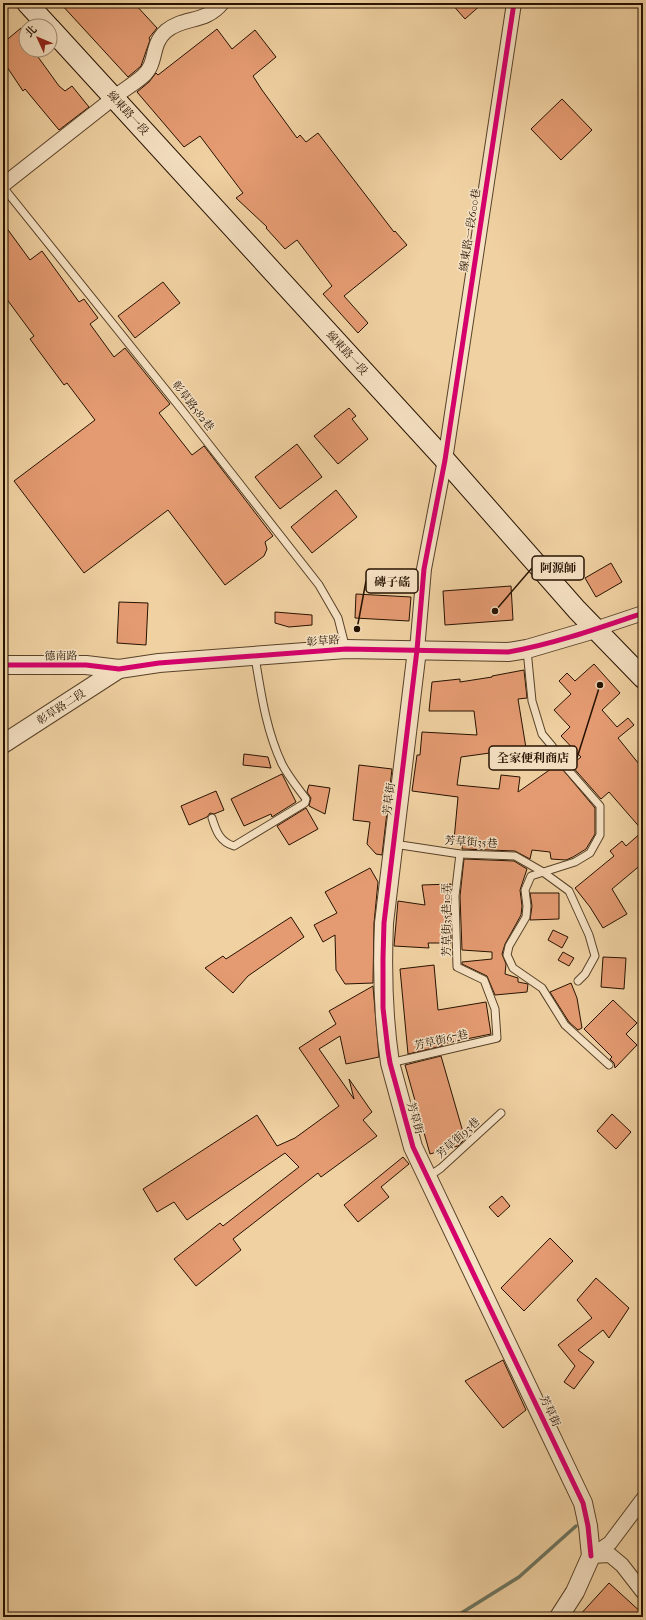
<svg xmlns="http://www.w3.org/2000/svg" width="646" height="1620" font-family="'IM FELL French Canon','Noto Serif TC',serif">
<rect width="100%" height="100%" fill="#f0d1a2"/>
<filter id="stains"><feTurbulence type="fractalNoise" baseFrequency=".005" numOctaves="4"/><feColorMatrix values="0 0 0 0 .2 0 0 0 0 .09 0 0 0 0 .02 0 0 0 .5 -.17"/></filter>
<radialGradient id="worn" r=".72"><stop offset=".6" stop-color="#630" stop-opacity="0"/><stop offset="1" stop-color="#630" stop-opacity=".3"/></radialGradient>
<g fill="none" stroke-linecap="round" stroke-linejoin="round">
<path stroke="#6c7561" stroke-width="3.5" d="M 455,1617 L 519,1577 L 576,1526"/>
</g>
<g fill="#e59b72" stroke="#261200">
<path d="M 60,3 L 134,3 L 157,28 L 149,38 L 150,40 L 141,66 L 128,77 Z"/>
<path d="M 451,3 L 483,3 L 465,19 Z"/>
<path d="M 21,28 L 26,34 L 26,50 L 33,50 L 59,86 L 65,91 L 72,86 L 89,107 L 59,130 L 25,89 L 23,91 L 3,61 L 3,43 Z"/>
<path d="M 217,29 L 232,49 L 255,30 L 276,57 L 253,76 L 262,90 L 297,138 L 300,135 L 306,142 L 318,133 L 394,232 L 395,231 L 407,245 L 344,296 L 368,323 L 358,333 L 323,294 L 332,286 L 297,240 L 285,249 L 266,228 L 267,227 L 236,198 L 243,193 L 200,136 L 184,147 L 137,92 L 149,82 L 156,73 L 158,75 Z"/>
<path d="M 562,99 L 592,130 L 561,160 L 531,129 Z"/>
<path d="M 3,223 L 30,260 L 42,251 L 79,302 L 84,299 L 98,318 L 90,324 L 114,357 L 125,348 L 170,404 L 159,413 L 192,455 L 204,446 L 273,536 L 265,542 L 267,549 L 264,556 L 225,585 L 168,510 L 84,573 L 14,481 L 95,420 L 67,383 L 64,385 L 30,339 L 34,336 L 3,294 Z"/>
<path d="M 163,282 L 180,303 L 135,338 L 118,316 Z"/>
<path d="M 349,408 L 356,416 L 352,419 L 368,439 L 338,464 L 314,436 Z"/>
<path d="M 297,444 L 322,477 L 280,509 L 255,477 Z"/>
<path d="M 336,490 L 357,517 L 312,553 L 291,527 Z"/>
<path d="M 611,563 L 622,582 L 596,597 L 585,578 Z"/>
<path d="M 511,586 L 513,620 L 445,625 L 443,591 Z"/>
<path d="M 356,594 L 411,597 L 409,621 L 355,618 Z"/>
<path d="M 119,602 L 148,603 L 146,645 L 117,643 Z"/>
<path d="M 275,612 L 312,615 L 312,625 L 289,627 L 275,623 Z"/>
<path d="M 594,664 L 620,693 L 602,710 L 617,727 L 628,718 L 634,725 L 618,738 L 643,769 L 643,863 L 612,889 L 627,914 L 603,928 L 590,907 L 575,888 L 614,856 L 610,851 L 622,841 L 626,846 L 643,831 L 609,792 L 601,799 L 571,765 L 581,757 L 561,736 L 570,727 L 554,710 L 571,694 L 559,681 L 567,673 L 575,681 Z"/>
<path d="M 524,670 L 527,698 L 518,699 L 526,748 L 461,757 L 457,785 L 499,789 L 501,775 L 520,777 L 518,792 L 558,764 L 595,808 L 595,834 L 586,849 L 573,857 L 566,860 L 551,859 L 550,852 L 532,850 L 530,859 L 515,851 L 462,849 L 463,841 L 454,840 L 458,797 L 412,791 L 417,755 L 420,755 L 422,732 L 477,735 L 474,711 L 429,711 L 432,682 L 460,679 L 460,682 L 492,677 L 492,676 Z"/>
<path d="M 244,754 L 268,757 L 271,768 L 243,765 Z"/>
<path d="M 359,765 L 392,769 L 382,855 L 376,854 L 367,844 L 370,822 L 353,820 Z"/>
<path d="M 282,774 L 296,802 L 272,817 L 271,814 L 244,826 L 231,799 Z"/>
<path d="M 309,785 L 330,788 L 325,814 L 309,806 L 311,798 L 307,792 Z"/>
<path d="M 216,791 L 224,810 L 214,814 L 210,813 L 207,817 L 189,825 L 181,806 Z"/>
<path d="M 306,808 L 318,829 L 289,845 L 277,826 Z"/>
<path d="M 464,859 L 514,861 L 527,869 L 520,890 L 522,906 L 521,915 L 505,944 L 502,954 L 506,964 L 505,974 L 518,978 L 518,982 L 528,984 L 527,992 L 495,995 L 487,976 L 462,964 L 462,962 L 492,959 L 492,952 L 462,950 L 460,896 Z"/>
<path d="M 370,868 L 378,882 L 374,923 L 373,983 L 345,984 L 336,970 L 335,935 L 323,942 L 314,925 L 337,913 L 325,892 Z"/>
<path d="M 451,884 L 450,896 L 451,943 L 428,943 L 429,948 L 394,946 L 398,901 L 425,905 L 422,885 Z"/>
<path d="M 530,893 L 559,893 L 559,919 L 530,920 L 532,906 Z"/>
<path d="M 291,917 L 304,937 L 248,976 L 233,993 L 205,968 L 223,956 L 226,959 Z"/>
<path d="M 553,930 L 568,937 L 562,948 L 548,940 Z"/>
<path d="M 563,952 L 574,958 L 569,966 L 558,960 Z"/>
<path d="M 603,957 L 626,958 L 624,989 L 601,987 Z"/>
<path d="M 434,965 L 438,1010 L 486,1002 L 491,1034 L 442,1044 L 442,1046 L 408,1054 L 400,969 Z"/>
<path d="M 571,983 L 577,998 L 582,1028 L 578,1030 L 569,1022 L 550,992 Z"/>
<path d="M 373,986 L 379,1057 L 346,1064 L 340,1036 L 319,1049 L 354,1099 L 349,1079 L 372,1112 L 363,1120 L 377,1136 L 321,1177 L 318,1173 L 233,1239 L 241,1250 L 196,1286 L 174,1259 L 220,1223 L 223,1226 L 299,1167 L 285,1153 L 187,1220 L 174,1202 L 157,1212 L 143,1189 L 257,1115 L 277,1146 L 295,1138 L 339,1106 L 299,1048 L 336,1024 L 329,1011 Z"/>
<path d="M 613,1000 L 637,1023 L 626,1034 L 637,1045 L 615,1068 L 614,1063 L 610,1059 L 612,1057 L 584,1029 Z"/>
<path d="M 441,1056 L 465,1139 L 458,1146 L 430,1154 L 405,1065 Z"/>
<path d="M 612,1114 L 631,1132 L 616,1149 L 597,1131 Z"/>
<path d="M 403,1157 L 409,1164 L 381,1187 L 389,1197 L 358,1222 L 344,1205 Z"/>
<path d="M 502,1196 L 510,1206 L 498,1217 L 489,1207 Z"/>
<path d="M 550,1238 L 573,1261 L 524,1311 L 501,1288 Z"/>
<path d="M 596,1278 L 629,1308 L 609,1338 L 603,1330 L 578,1350 L 594,1362 L 574,1389 L 564,1382 L 575,1366 L 558,1345 L 592,1318 L 577,1300 Z"/>
<path d="M 503,1360 L 526,1410 L 503,1428 L 465,1381 Z"/>
<path d="M 609,1583 L 643,1614 L 643,1617 L 578,1617 Z"/>
</g>
<g fill="none" stroke-linecap="round" stroke-linejoin="round">
<defs>
<g id="service">
<path d="M 3,187 L 182,410 L 319,585 L 338,618 L 346,649"/>
<path d="M 527,650 L 532,701 L 542,734 L 552,746 L 564,765 L 600,806 L 600,835 L 590,853 L 575,862 L 531,876 L 525,890 L 527,906 L 526,917 L 509,946 L 507,955 L 513,968 L 542,988 L 565,1025 L 609,1065"/>
<path d="M 212,818 C 216,831 220,842 234,846 L 305,803 L 306,799 C 298,788 288,776 282,764 C 266,730 261,693 255,657"/>
<path d="M 394,844 L 460,854 L 515,856 L 543,872 L 569,891 L 589,935 L 595,956 L 585,974 L 578,981"/>
<path d="M 390,1063 L 497,1038 L 495,1009 L 484,980 L 457,967 L 455,896 L 460,854"/>
<path d="M 428,1177 L 441,1168 L 501,1113"/>
</g>
<g id="minor">
<path d="M 3,185 C 39,157 75,128 111,100 C 121,91 133,85 143,76 C 158,63 150,45 166,31 C 184,16 205,24 222,3"/>
<path d="M 595,629 L 643,613"/>
<path d="M 417,650 L 424,569 L 445,460 L 514,3"/>
<path d="M 591,1556 L 610,1543 L 643,1499"/>
<path d="M 591,1556 L 610,1555 L 622,1565 L 643,1592"/>
</g>
<g id="tertiary">
<path d="M 417,650 L 384,923 C 382,970 383,1016 390,1063 L 413,1147 L 583,1503 L 588,1526 L 591,1556 L 575,1592 L 559,1617"/>
<path d="M 3,665 L 86,665 L 119,669 L 159,663 L 346,649 L 508,652 L 527,649 L 595,629"/>
<path d="M 3,744 L 119,669"/>
</g>
<g id="secondary">
<path d="M 27,3 L 48,26"/>
<path d="M 50,28 L 445,460 L 577,610 L 643,678"/>
</g>
</defs>
<use href="#service" stroke="#584228" stroke-width="9"/>
<use href="#minor" stroke="#584228" stroke-width="16"/>
<use href="#tertiary" stroke="#584228" stroke-width="20"/>
<use href="#secondary" stroke="#261200" stroke-width="22"/>
<use href="#service" stroke="#f5e1c3" stroke-width="7"/>
<use href="#minor" stroke="#f5e1c3" stroke-width="14"/>
<use href="#tertiary" stroke="#f5e1c3" stroke-width="18"/>
<use href="#secondary" stroke="#f5e1c3" stroke-width="20"/>
<defs>
<g id="cycleway">
<path d="M 514,3 L 445,460 L 424,569 L 417,650 L 384,923 L 383,958 L 383,1008 L 388,1051 L 390,1063 L 413,1147 L 583,1503 L 588,1526 L 591,1556"/>
<path d="M 3,665 L 86,665 L 119,669 L 159,663 L 346,649 L 508,652 C 554,644 599,628 643,613"/>
</g>
</defs>
<use href="#cycleway" stroke="#f5e1c3" stroke-width="8"/>
<use href="#cycleway" stroke="#d6006c" stroke-width="5"/>
</g>
<g text-anchor="middle" dominant-baseline="central" stroke-width="3" stroke-linejoin="round" paint-order="stroke">
<g font-size="11" fill="#261200" stroke="#f5e1c3">
<text transform="translate(128 113) rotate(48)">線東路一段</text>
<text transform="translate(470 230) rotate(-81)">線東路一段600巷</text>
<text transform="translate(347 353) rotate(48)">線東路一段</text>
<text transform="translate(193 406) rotate(52)">彰草路582巷</text>
<text transform="translate(323 641) rotate(-4)">彰草路</text>
<text transform="translate(61 656) rotate(-1)">德南路</text>
<text transform="translate(61 707) rotate(-33)">彰草路二段</text>
<text transform="translate(389 799) rotate(-83)">芳草街</text>
<text transform="translate(471 842) rotate(4)">芳草街35巷</text>
<text transform="translate(446 920) rotate(-90)">芳草街35巷10弄</text>
<text transform="translate(441 1040) rotate(-13)">芳草街67巷</text>
<text transform="translate(415 1118) rotate(74)">芳草街</text>
<text transform="translate(458 1138) rotate(-42)">芳草街93巷</text>
<text transform="translate(550 1411) rotate(65)">芳草街</text>
</g>
</g>
<path fill="none" stroke="#261200" stroke-width="1.5" d="M495 611L532 568M357 629L366 581M600 685L577 758"/>
<g fill="#261200" stroke="#f5e1c3" stroke-width="1.5">
<circle cx="495" cy="611" r="4"/>
<circle cx="357" cy="629" r="4"/>
<circle cx="600" cy="685" r="4"/>
</g>
<g fill="#f5e1c3" stroke="#261200" stroke-width="1.5">
<rect x="532" y="556" width="52" height="24" rx="4"/>
<rect x="366" y="569" width="52" height="24" rx="4"/>
<rect x="489" y="746" width="88" height="24" rx="4"/>
</g>
<g font-size="12" text-anchor="middle" font-weight="bold" fill="#261200">
<text x="558" y="572">阿源師</text>
<text x="392" y="586">磚子磘</text>
<text x="533" y="762">全家便利商店</text>
</g>
<rect width="646" height="1620" fill="none" stroke="#f0d1a2" stroke-width="16"/>
<rect x="4" y="4" width="638" height="1612" fill="none" stroke="#261200" stroke-width="2"/>
<rect x="8" y="8" width="630" height="1604" fill="none" stroke="#261200"/>
<g transform="translate(38 38) rotate(314)"><circle r="19" fill="#f5e1c3" stroke="#a28e75"/>
<path d="M0-3L7 15L0 10L-7 15Z" fill="#8f2418"/>
<text y="-6" font-size="11" font-weight="bold" text-anchor="middle" fill="#261200">北</text>
</g>
<rect width="100%" height="100%" filter="url(#stains)"/>
<rect width="100%" height="100%" fill="url(#worn)"/>
</svg>
